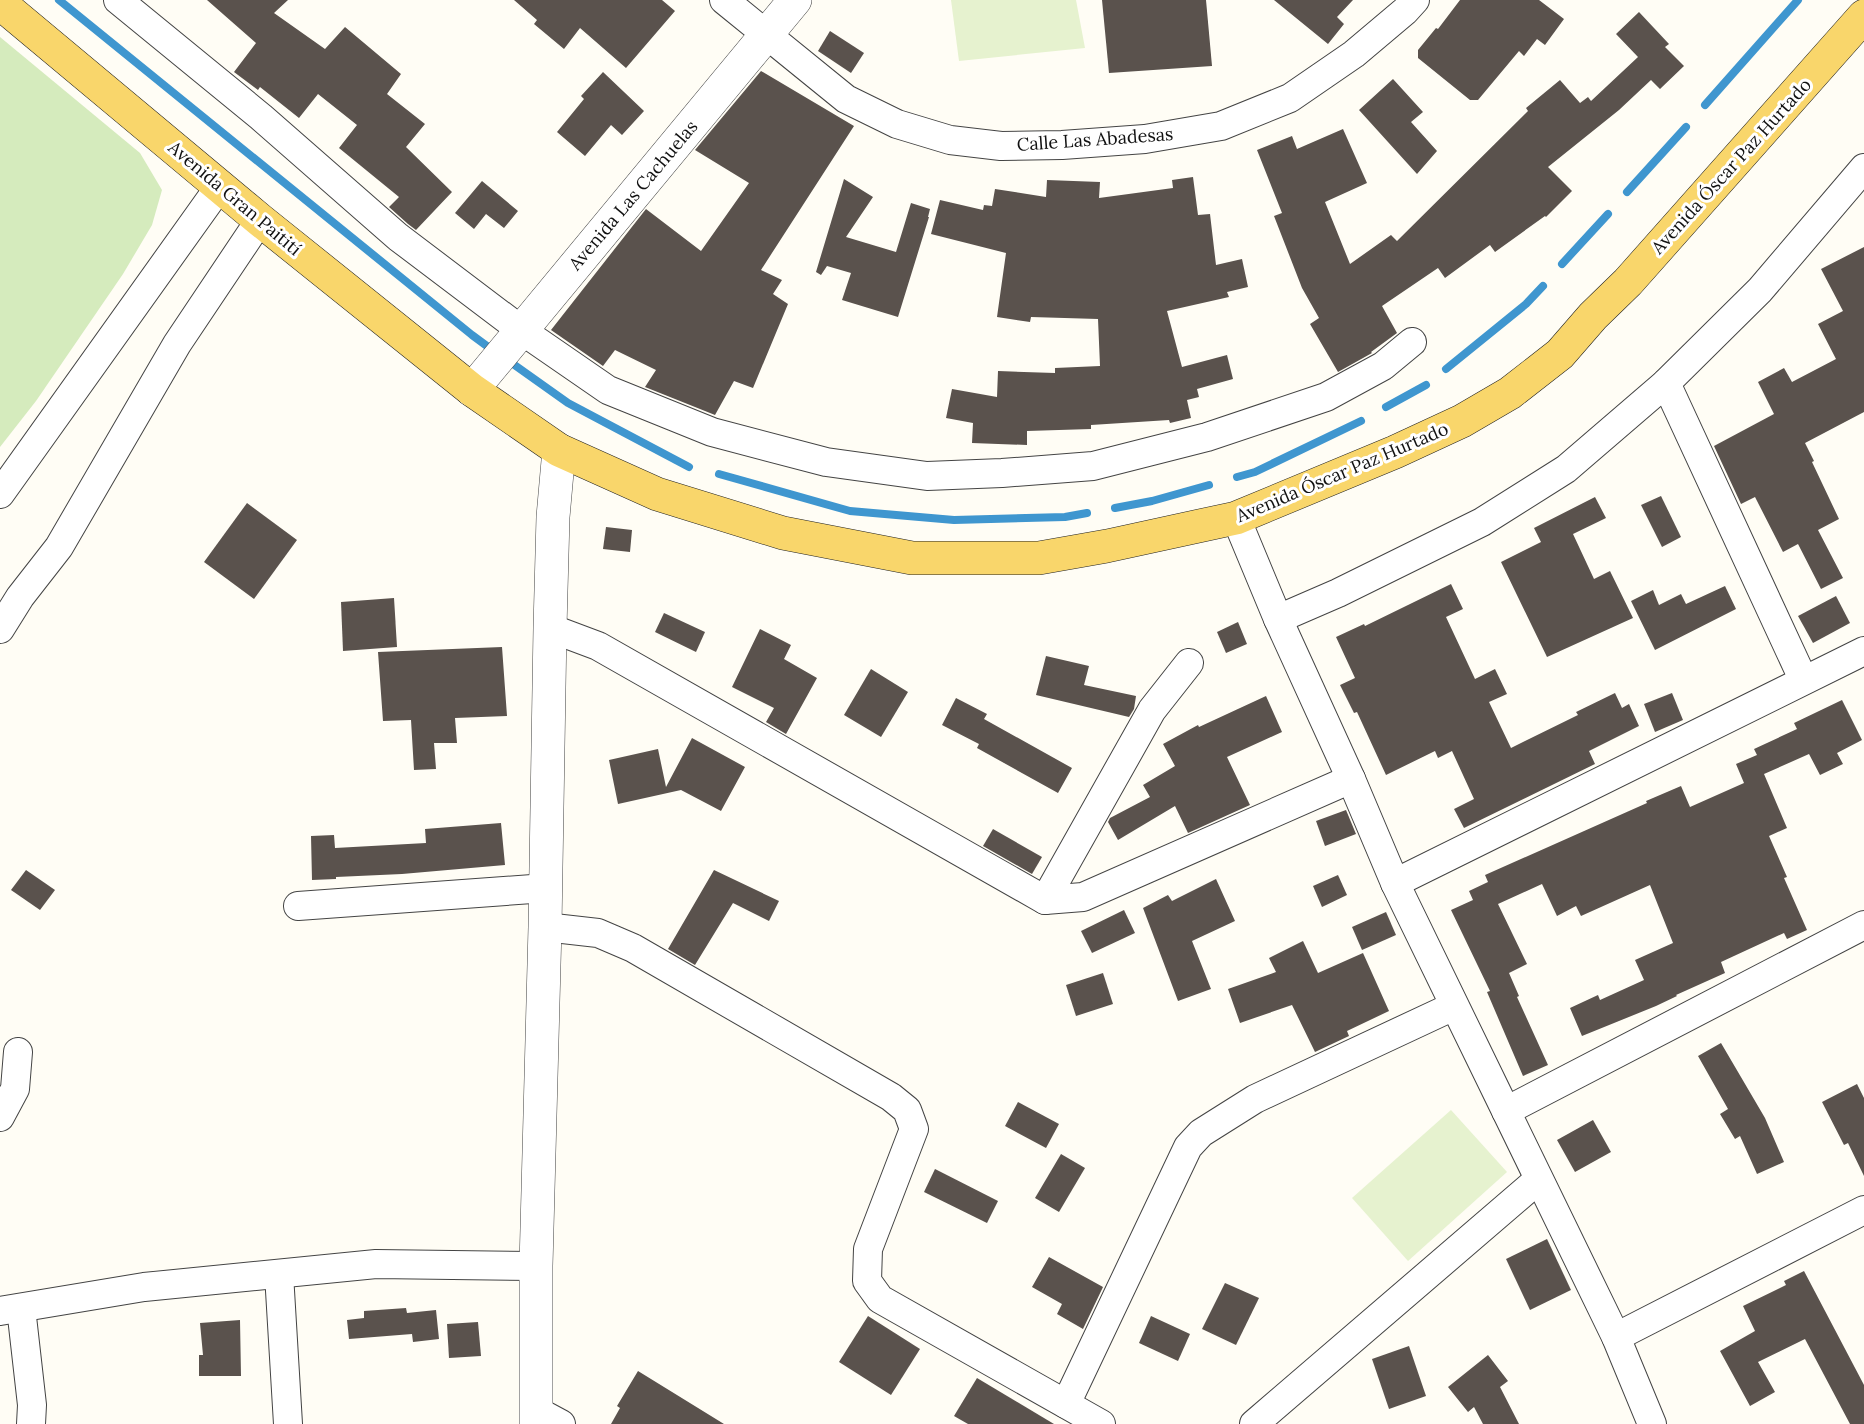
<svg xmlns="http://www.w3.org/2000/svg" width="1864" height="1424" font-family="Lora,serif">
<rect width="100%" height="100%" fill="#fffdf5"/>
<path fill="#d5ebbd" d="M 0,37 L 140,153 L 162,190 L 152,225 L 123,274 L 36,401 L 0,447 Z"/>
<g fill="#e6f2cf">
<path d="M 951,0 L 1076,0 L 1085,48 L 959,61 Z"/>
<path d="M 1451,1110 L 1507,1172 L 1408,1261 L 1352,1198 Z"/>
</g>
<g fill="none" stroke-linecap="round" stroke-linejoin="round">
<g stroke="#3f96cf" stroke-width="8">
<path d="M 59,0 L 472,335 L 495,352"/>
<path d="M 1705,105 L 1798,0"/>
<path d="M 1627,192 L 1686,127"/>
<path d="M 1562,264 L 1608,214"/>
<path d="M 506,359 L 568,403 L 689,467"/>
<path d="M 1446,369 L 1526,304 L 1543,286"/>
<path d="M 1386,407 L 1426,385"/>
<path d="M 719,474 L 850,511 L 954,520 L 1065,517 L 1087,513"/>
<path d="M 1237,477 L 1255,472 L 1361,421"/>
<path d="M 1115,508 L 1152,501 L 1209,485"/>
</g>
</g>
<g fill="#5a524d">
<path d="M 207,0 L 288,0 L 274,13 L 325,49 L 345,27 L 401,74 L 387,94 L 425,124 L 406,147 L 452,192 L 416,230 L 408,224 L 389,207 L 399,197 L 339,148 L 357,125 L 318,94 L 299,118 L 260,87 L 258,90 L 234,72 L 256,43 Z"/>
<path d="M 514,0 L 662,0 L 675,11 L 626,68 L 580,28 L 564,49 L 534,24 L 537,20 Z"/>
<path d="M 1102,0 L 1206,0 L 1212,66 L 1109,73 Z"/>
<path d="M 1274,0 L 1353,0 L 1337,17 L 1344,24 L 1328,44 Z"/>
<path d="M 1460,0 L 1539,0 L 1564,19 L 1545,45 L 1537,39 L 1524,56 L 1519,51 L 1478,100 L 1470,100 L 1418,58 L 1418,50 L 1436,28 L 1438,29 Z"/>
<path d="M 1639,12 L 1669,44 L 1665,47 L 1684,66 L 1660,89 L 1651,80 L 1619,110 L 1548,167 L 1572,191 L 1546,217 L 1545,216 L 1495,252 L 1490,245 L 1445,278 L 1438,268 L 1382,306 L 1397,333 L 1371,352 L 1372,353 L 1338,372 L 1310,324 L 1319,318 L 1302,288 L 1274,216 L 1282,213 L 1257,150 L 1292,136 L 1297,149 L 1343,129 L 1367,183 L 1325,202 L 1350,264 L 1391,235 L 1397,241 L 1528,111 L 1526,108 L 1560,80 L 1580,103 L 1588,97 L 1591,101 L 1638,57 L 1616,34 Z"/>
<path d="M 830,31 L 864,53 L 851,73 L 818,51 Z"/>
<path d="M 761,71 L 854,126 L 761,270 L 782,280 L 773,294 L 788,304 L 753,388 L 734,381 L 715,415 L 645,387 L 656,370 L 615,350 L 603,366 L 551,330 L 646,209 L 701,251 L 749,183 L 695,150 Z"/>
<path d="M 603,72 L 644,111 L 622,135 L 611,125 L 585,156 L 557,132 L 584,99 L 581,96 Z"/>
<path d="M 1393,79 L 1423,112 L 1411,122 L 1437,151 L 1417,174 L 1359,110 Z"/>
<path d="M 1193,177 L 1198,215 L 1210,214 L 1216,265 L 1242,259 L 1248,287 L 1227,292 L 1229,297 L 1167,311 L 1182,367 L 1227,355 L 1233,379 L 1197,389 L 1199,397 L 1187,400 L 1191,418 L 1170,423 L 1169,420 L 1091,425 L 1091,429 L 1027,431 L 1027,445 L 972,443 L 973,423 L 946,418 L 952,389 L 997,397 L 998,371 L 1055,373 L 1055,368 L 1100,366 L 1098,319 L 1031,317 L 1030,322 L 997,317 L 1006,253 L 931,234 L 940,200 L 983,210 L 984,205 L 992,206 L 995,189 L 1046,197 L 1047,180 L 1100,182 L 1099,198 L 1173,188 L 1172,180 Z"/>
<path d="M 844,179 L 873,197 L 846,237 L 896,252 L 911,203 L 930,209 L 928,217 L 929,217 L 898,317 L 842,300 L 851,273 L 827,266 L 821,275 L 816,272 Z"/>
<path d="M 482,181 L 518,211 L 504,228 L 486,214 L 474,229 L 455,213 Z"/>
<path d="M 1864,247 L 1864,412 L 1805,443 L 1814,461 L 1812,462 L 1839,519 L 1818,530 L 1843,578 L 1821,589 L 1798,544 L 1783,552 L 1755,497 L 1741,504 L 1714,446 L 1774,414 L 1758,382 L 1784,368 L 1792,382 L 1836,359 L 1818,324 L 1843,311 L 1821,269 Z"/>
<path d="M 1661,496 L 1681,537 L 1662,547 L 1641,505 Z"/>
<path d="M 1595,497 L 1606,518 L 1573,534 L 1594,579 L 1610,571 L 1633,618 L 1547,657 L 1501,562 L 1541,542 L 1534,528 Z"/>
<path d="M 247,503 L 297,540 L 254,599 L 204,562 Z"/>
<path d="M 606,527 L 632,530 L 630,552 L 603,549 Z"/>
<path d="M 1451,584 L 1463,609 L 1446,617 L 1475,679 L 1495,669 L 1507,694 L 1489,702 L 1511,748 L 1578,715 L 1576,712 L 1615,693 L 1622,708 L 1629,704 L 1639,726 L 1589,751 L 1595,764 L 1464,828 L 1454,809 L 1474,799 L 1452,751 L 1438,758 L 1435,751 L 1386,775 L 1357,712 L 1354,713 L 1340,685 L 1355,678 L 1336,637 L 1364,624 L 1365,626 Z"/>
<path d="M 1725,586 L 1736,609 L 1655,650 L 1631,601 L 1653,590 L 1659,605 L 1681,594 L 1686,604 Z"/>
<path d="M 1836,596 L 1850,623 L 1813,643 L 1798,616 Z"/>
<path d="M 394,598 L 397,647 L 343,651 L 341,602 Z"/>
<path d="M 664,613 L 705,632 L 696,652 L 655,632 Z"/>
<path d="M 1238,622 L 1247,644 L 1226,653 L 1217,632 Z"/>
<path d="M 760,629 L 791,645 L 784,659 L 817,678 L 786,734 L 766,722 L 774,708 L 732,687 Z"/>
<path d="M 502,647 L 507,716 L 455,718 L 457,743 L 434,743 L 436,769 L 414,770 L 411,720 L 383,721 L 378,652 Z"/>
<path d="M 1046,656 L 1089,666 L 1084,685 L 1136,696 L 1134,709 L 1129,717 L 1036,695 Z"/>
<path d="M 871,669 L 908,692 L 881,737 L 844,715 Z"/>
<path d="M 1672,693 L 1683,720 L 1655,732 L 1644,704 Z"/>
<path d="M 1266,696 L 1282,732 L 1227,757 L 1250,805 L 1188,833 L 1175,806 L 1118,840 L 1108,822 L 1110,818 L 1150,797 L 1143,785 L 1175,766 L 1163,744 L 1198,725 L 1199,727 Z"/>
<path d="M 956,698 L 987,714 L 984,719 L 1072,768 L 1058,793 L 977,748 L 979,744 L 942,725 Z"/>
<path d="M 1842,700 L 1862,740 L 1837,753 L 1843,764 L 1820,775 L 1809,754 L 1764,774 L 1787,828 L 1769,836 L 1787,877 L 1784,878 L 1807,930 L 1787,939 L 1784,933 L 1721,962 L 1725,973 L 1676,995 L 1677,996 L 1656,1006 L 1582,1036 L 1570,1008 L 1598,995 L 1600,1000 L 1644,980 L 1635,960 L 1673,943 L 1650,885 L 1581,916 L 1576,906 L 1557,916 L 1542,884 L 1498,904 L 1527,964 L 1509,973 L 1519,996 L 1517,997 L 1548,1065 L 1523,1076 L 1487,992 L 1490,991 L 1451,910 L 1473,900 L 1469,891 L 1488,882 L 1485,875 L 1647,803 L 1646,801 L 1681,786 L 1690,807 L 1744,783 L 1736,764 L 1757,755 L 1754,749 L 1797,729 L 1794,723 Z"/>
<path d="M 692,738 L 745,767 L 721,811 L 681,790 L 618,804 L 609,760 L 658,749 L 666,787 Z"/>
<path d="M 1346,810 L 1356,834 L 1325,846 L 1316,821 Z"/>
<path d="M 501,823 L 505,865 L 402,874 L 336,877 L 336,879 L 312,880 L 311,836 L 334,835 L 335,848 L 426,843 L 425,829 Z"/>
<path d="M 993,829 L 1042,857 L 1032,874 L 983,846 Z"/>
<path d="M 26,870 L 55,890 L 40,910 L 11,890 Z"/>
<path d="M 714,870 L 779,901 L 769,921 L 733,903 L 695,965 L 668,949 Z"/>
<path d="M 1338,875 L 1347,895 L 1322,907 L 1313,886 Z"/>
<path d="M 1216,879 L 1235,921 L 1192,941 L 1211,989 L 1178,1001 L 1143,908 L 1168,895 L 1172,901 Z"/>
<path d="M 1124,910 L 1135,933 L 1092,953 L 1081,931 Z"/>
<path d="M 1386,912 L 1396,935 L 1362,950 L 1352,927 Z"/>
<path d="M 1303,941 L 1318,973 L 1363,953 L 1389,1011 L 1347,1031 L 1349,1036 L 1315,1052 L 1292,1005 L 1240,1023 L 1228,989 L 1276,972 L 1269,958 Z"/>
<path d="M 1103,973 L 1113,1004 L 1076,1016 L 1066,985 Z"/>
<path d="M 1721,1043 L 1765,1118 L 1784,1162 L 1757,1174 L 1740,1136 L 1735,1139 L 1720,1114 L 1728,1109 L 1698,1056 Z"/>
<path d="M 1857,1084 L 1864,1098 L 1864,1176 L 1848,1143 L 1844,1145 L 1822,1102 Z"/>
<path d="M 1018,1102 L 1059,1124 L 1046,1148 L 1005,1126 Z"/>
<path d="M 1593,1120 L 1611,1152 L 1575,1172 L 1557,1140 Z"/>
<path d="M 1061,1154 L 1085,1168 L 1059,1212 L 1035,1198 Z"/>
<path d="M 935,1169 L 998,1201 L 987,1223 L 924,1192 Z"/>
<path d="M 1547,1239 L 1571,1290 L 1530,1310 L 1506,1259 Z"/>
<path d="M 1049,1257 L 1103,1287 L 1083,1329 L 1057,1314 L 1062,1304 L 1032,1287 Z"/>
<path d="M 1804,1271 L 1864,1385 L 1864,1424 L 1850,1424 L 1805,1339 L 1758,1362 L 1775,1392 L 1750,1406 L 1720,1351 L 1755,1331 L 1743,1306 L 1786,1285 L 1784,1281 Z"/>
<path d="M 1225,1283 L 1259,1298 L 1236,1345 L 1202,1329 Z"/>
<path d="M 406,1308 L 407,1313 L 436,1310 L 439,1339 L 413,1342 L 412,1334 L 349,1339 L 347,1320 L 364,1318 L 364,1311 Z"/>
<path d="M 868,1316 L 920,1349 L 891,1395 L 839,1362 Z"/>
<path d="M 1151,1316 L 1190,1334 L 1178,1361 L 1139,1343 Z"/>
<path d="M 240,1320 L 241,1376 L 199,1376 L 199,1355 L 203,1355 L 200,1323 Z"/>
<path d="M 478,1322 L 481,1356 L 449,1358 L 447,1324 Z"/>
<path d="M 1409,1346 L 1426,1396 L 1389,1409 L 1372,1359 Z"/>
<path d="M 1488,1355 L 1508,1381 L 1500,1387 L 1519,1424 L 1483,1424 L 1474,1407 L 1468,1412 L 1448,1387 Z"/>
<path d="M 638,1371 L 724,1424 L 611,1424 L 620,1408 L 617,1406 Z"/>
<path d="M 977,1378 L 1054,1424 L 968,1424 L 954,1416 Z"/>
</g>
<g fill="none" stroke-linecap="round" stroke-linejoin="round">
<defs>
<g id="minor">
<path d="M 118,0 L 261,117 L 398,237 L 521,330 L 608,390 L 712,432 L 826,462 L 927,476 L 1002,473 L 1093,466 L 1207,437 L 1326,397 L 1383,366 L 1412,342"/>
<path d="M 724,0 L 846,99 L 897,124 L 950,140 L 1001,146 L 1062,145 L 1145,139 L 1221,126 L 1290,98 L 1354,54 L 1405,11 L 1415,0"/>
<path d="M 1666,383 L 1803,679"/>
<path d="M 0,494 L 220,186"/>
<path d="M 1236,518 L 1278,619 L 1351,779 L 1395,883 L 1616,1337 L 1652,1424"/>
<path d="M 1278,619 L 1338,593 L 1482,522 L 1566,469 L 1666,383 L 1760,290 L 1864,168"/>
<path d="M 550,628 L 598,646 L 1045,900 L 1083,897 L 1351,779"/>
<path d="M 0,629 L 20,597 L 59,547 L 177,344 L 260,220"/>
<path d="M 1395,883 L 1864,651"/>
<path d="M 1045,900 L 1152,710 L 1189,663"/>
<path d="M 298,906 L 546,888"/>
<path d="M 545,927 L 598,933 L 633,948 L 891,1097 L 907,1110 L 914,1129 L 868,1249 L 867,1281 L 880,1299 L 1101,1424"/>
<path d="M 1506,1111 L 1864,925"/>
<path d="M 0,1117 L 15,1089 L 18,1052"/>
<path d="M 279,1274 L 288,1424"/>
<path d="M 21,1308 L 32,1405 L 31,1424"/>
<path d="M 0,1311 L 144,1287 L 376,1264 L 536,1266"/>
<path d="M 1616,1337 L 1864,1210"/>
<path d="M 1066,1404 L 1188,1147 L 1201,1133 L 1255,1099 L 1454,1006"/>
<path d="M 535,1410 L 561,1424"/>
<path d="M 1254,1424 L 1538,1180"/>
</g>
<g id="tertiary">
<path d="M 472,390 L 795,0"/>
<path d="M 536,1424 L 536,1266 L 545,927 L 550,628 L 553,517 L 559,450"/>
</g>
<path id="primary" d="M 0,3 L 260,220 L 472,390 L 559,450 L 657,494 L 783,533 L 912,558 L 1039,558 L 1107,546 L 1236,518 L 1395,452 L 1462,421 L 1510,393 L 1560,354 L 1593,316 L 1628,282 L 1864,16"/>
</defs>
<use href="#minor" stroke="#444" stroke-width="30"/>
<use href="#tertiary" stroke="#444" stroke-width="34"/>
<use href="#primary" stroke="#222" stroke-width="34"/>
<use href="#minor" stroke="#fff" stroke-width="28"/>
<use href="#tertiary" stroke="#fff" stroke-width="33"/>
<use href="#primary" stroke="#f9d66b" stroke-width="33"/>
</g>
<g text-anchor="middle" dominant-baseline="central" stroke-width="6" stroke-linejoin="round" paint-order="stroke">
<g font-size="18" fill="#111" stroke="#fff">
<text transform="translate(1095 139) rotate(-4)">Calle Las Abadesas</text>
<text transform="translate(1731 166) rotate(-48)">Avenida Óscar Paz Hurtado</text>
<text transform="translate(633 195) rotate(-50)">Avenida Las Cachuelas</text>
<text transform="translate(235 198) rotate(40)">Avenida Gran Paitití</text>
<text transform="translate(1342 472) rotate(-23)">Avenida Óscar Paz Hurtado</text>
</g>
</g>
</svg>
